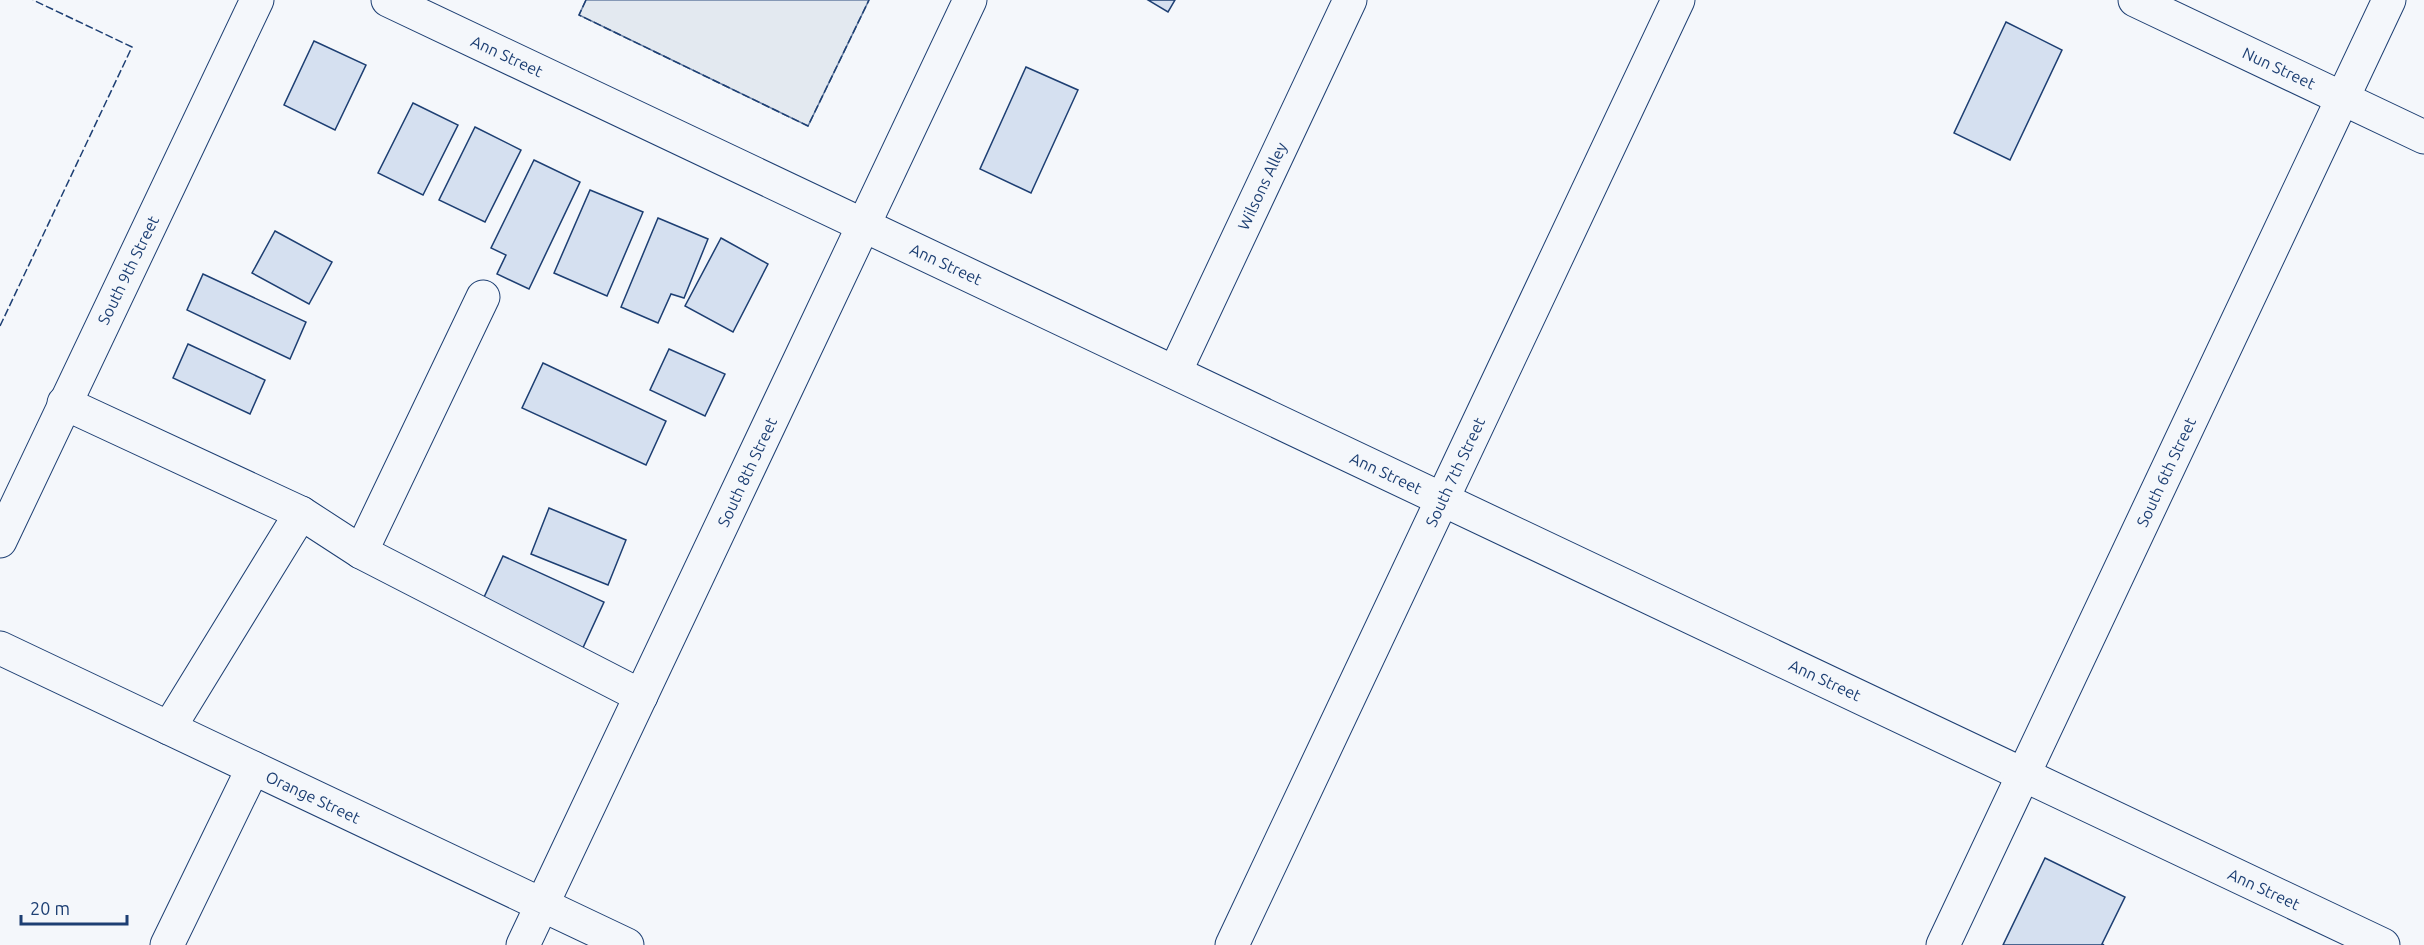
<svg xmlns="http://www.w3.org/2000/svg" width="2424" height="945" font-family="Ubuntu,sans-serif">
<rect width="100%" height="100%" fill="#f4f7fb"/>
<path fill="#e3e9f0" stroke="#687fa3" stroke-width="1.5" d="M 586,0 L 869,0 L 808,126 L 579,15 Z"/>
<g fill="#d5e0f0" stroke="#1d3f73" stroke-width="1.5">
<path d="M 1148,0 L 1175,0 L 1168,12 Z"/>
<path d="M 2006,22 L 2062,50 L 2010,160 L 1954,133 Z"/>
<path d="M 314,41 L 366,65 L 335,130 L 284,105 Z"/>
<path d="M 1026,67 L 1078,90 L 1031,193 L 980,169 Z"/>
<path d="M 413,103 L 458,125 L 423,195 L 378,173 Z"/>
<path d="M 475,127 L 521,150 L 485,222 L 439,200 Z"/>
<path d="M 534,160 L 580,182 L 529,289 L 497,274 L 506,255 L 491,248 Z"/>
<path d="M 590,190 L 643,212 L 607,296 L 554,273 Z"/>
<path d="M 658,218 L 708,239 L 684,298 L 671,294 L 658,323 L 621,307 Z"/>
<path d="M 275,231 L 332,262 L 309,304 L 252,273 Z"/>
<path d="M 721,238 L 768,264 L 733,332 L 685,306 Z"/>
<path d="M 203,274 L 306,322 L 290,359 L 187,310 Z"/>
<path d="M 188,344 L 265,380 L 250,414 L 173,378 Z"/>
<path d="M 669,349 L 725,374 L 705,416 L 650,390 Z"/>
<path d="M 543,363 L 666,421 L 646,465 L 522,408 Z"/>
<path d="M 549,508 L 626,540 L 608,585 L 531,554 Z"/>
<path d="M 503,556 L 604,602 L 581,652 L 480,606 Z"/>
<path d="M 2045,858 L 2125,897 L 2102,944 L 2104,945 L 2003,945 Z"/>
</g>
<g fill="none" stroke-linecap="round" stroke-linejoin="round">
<defs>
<g id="minor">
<path d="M 388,0 L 2383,945"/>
<path d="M 2135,0 L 2424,137"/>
<path d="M 1175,372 L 1350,0"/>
<path d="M 64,403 L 301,513 L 361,552 L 641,696"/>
<path d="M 0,541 L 257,0"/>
<path d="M 361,552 L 483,297"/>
<path d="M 0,648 L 627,945"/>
<path d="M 169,728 L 301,513"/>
<path d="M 167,945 L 253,768"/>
<path d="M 523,945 L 970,0"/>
<path d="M 1232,945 L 1678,0"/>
<path d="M 1943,945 L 2389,0"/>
</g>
</defs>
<use href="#minor" stroke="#1d3f73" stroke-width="35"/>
<use href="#minor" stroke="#f4f7fb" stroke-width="33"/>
<g stroke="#1d3f73" stroke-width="1.5" stroke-dasharray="8 3" stroke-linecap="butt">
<path d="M 586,0 L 579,15 L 808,126 L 869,0"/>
<path d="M 0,326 L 132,47 L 33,0"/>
</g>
</g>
<g text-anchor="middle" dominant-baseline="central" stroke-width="4.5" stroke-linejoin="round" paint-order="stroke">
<g font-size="16" fill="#1d3f73" stroke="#f4f7fb">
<text transform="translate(507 56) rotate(25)">Ann Street</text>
<text transform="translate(2279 68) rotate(25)">Nun Street</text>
<text transform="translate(1262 186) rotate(-65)">Wilsons Alley</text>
<text transform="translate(946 264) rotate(25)">Ann Street</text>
<text transform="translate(128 270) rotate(-64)">South 9th Street</text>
<text transform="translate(747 472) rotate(-65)">South 8th Street</text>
<text transform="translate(1455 472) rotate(-65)">South 7th Street</text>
<text transform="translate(2166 472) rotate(-65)">South 6th Street</text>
<text transform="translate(1386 473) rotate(25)">Ann Street</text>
<text transform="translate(1825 680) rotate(25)">Ann Street</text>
<text transform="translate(313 797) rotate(25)">Orange Street</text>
<text transform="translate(2264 889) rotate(25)">Ann Street</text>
</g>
</g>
<path d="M21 915v9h106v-9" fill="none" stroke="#1d3f73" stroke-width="3"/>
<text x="30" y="915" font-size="18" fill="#1d3f73" stroke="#f4f7fb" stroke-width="4.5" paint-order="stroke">20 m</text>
</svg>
